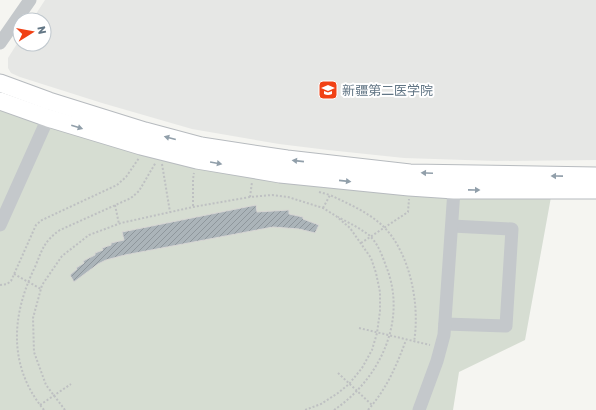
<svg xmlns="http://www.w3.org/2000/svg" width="596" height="410" font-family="Rubik,'Noto Sans SC',sans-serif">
<defs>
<pattern id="building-hatch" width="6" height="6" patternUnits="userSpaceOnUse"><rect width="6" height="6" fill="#abb4b9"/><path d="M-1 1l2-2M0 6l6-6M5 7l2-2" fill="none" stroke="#8f979c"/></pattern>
</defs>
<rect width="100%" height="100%" fill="#f5f5f1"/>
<path fill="#e6e7e5" d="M 45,0 L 596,0 L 596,160 L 496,161 L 404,158 L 328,150 L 279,144 L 192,129 L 102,103 L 20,77 L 11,73 L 8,68 L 8,58 L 20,39 L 20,44 L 44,44 L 44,20 L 32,20 Z"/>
<path fill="#d6ddd2" d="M 0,108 L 283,182 L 329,188 L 389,193 L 551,197 L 525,340 L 459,372 L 453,410 L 0,410 Z"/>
<path fill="url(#building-hatch)" stroke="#d7d6d4" d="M 256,205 L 257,212 L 289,210 L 289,214 L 303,217 L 303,219 L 319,225 L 315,233 L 299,229 L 273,227 L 125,255 L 106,260 L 98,264 L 74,282 L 70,275 L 77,269 L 76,268 L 84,263 L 83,261 L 95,255 L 95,253 L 103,250 L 102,248 L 111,245 L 111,243 L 124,240 L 122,232 Z"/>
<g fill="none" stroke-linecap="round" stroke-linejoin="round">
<defs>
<g id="major">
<path d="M 0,83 L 49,101 L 145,131 L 201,146 L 287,159 L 410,173 L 596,176"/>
<path d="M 0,101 L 48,118 L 141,146 L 197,160 L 280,174 L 409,187 L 454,190 L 596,190"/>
</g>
</defs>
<use href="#major" stroke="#b7bbbf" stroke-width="19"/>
<g stroke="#bec0c2" stroke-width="2" stroke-dasharray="2 2" stroke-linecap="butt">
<path d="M 162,164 L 170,212"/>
<path d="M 319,192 L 330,195"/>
<path d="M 250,197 L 252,182"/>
<path d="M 115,205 L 119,224"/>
<path d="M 193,206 L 193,179 L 194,173"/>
<path d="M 323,208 L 330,195 C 349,204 370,213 385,228 C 411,256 420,306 414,342"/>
<path d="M 361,243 L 408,212 L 409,199"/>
<path d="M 14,274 L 41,289"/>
<path d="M 0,285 L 7,284 L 11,281 L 36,225 L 42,220 L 117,185 L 126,177 L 139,158"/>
<path d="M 359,328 L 430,345"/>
<path d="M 338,373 L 372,405"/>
<path d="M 40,405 L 71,384"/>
<path d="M 44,410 C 8,366 11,316 35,267 C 42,250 44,241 60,230 L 131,198 L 139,191 L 156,162"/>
<path d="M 65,410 L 46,385 L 34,352 L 33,318 L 42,285 L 62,256 L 89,235 L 121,223 L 193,207 L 250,197 L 272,195 L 288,197 L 323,208 L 336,216 L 350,228 L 371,258 L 376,273 L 380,292 L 380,311 L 377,333 L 372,350 L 362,368 L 349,384 L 338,393 L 321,404 L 305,410"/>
<path d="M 334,410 C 380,379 408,320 386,266 C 382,255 378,244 370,236 C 360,228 349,223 338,217"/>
<path d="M 368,410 C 387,388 396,367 406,340"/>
</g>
<g stroke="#c4c8cb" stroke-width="13">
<path d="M 0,43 L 30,0"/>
<path d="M 0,225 L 48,118"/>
<path d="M 445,324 L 506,326 L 512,229 L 452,226"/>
<path d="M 419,410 L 437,361 L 444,335 L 454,190"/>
</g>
<use href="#major" stroke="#fff" stroke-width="17"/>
</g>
<defs><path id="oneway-solid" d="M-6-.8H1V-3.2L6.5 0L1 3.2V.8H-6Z"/></defs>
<g fill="#919faa">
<use href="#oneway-solid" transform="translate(77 127) rotate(17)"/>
<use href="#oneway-solid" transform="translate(170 138) rotate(-165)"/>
<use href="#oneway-solid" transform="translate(298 161) rotate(-174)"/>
<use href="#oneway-solid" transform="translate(216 163) rotate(10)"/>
<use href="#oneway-solid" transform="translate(427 173) rotate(-178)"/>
<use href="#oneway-solid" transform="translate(557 176) rotate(-179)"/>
<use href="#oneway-solid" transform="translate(345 181) rotate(6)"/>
<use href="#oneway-solid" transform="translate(474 190) rotate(1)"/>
</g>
<defs>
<symbol id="university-square" viewBox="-11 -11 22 22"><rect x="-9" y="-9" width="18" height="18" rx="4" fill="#f14115" stroke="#fff"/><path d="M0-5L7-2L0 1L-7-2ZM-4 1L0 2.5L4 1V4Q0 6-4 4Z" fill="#fff"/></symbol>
</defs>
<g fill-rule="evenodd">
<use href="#university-square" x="317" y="79" width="22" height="22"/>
</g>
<g text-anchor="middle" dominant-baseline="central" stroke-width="4" stroke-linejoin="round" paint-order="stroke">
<g font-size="13" fill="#627685" stroke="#fff" text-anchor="start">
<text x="342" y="90">新疆第二医学院</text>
</g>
</g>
<g transform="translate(32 32) rotate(79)"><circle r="19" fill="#ffffff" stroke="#c0c8ce"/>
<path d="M0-3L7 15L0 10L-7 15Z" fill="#f14115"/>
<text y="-6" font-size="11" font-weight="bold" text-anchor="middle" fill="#627685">N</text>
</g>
</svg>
